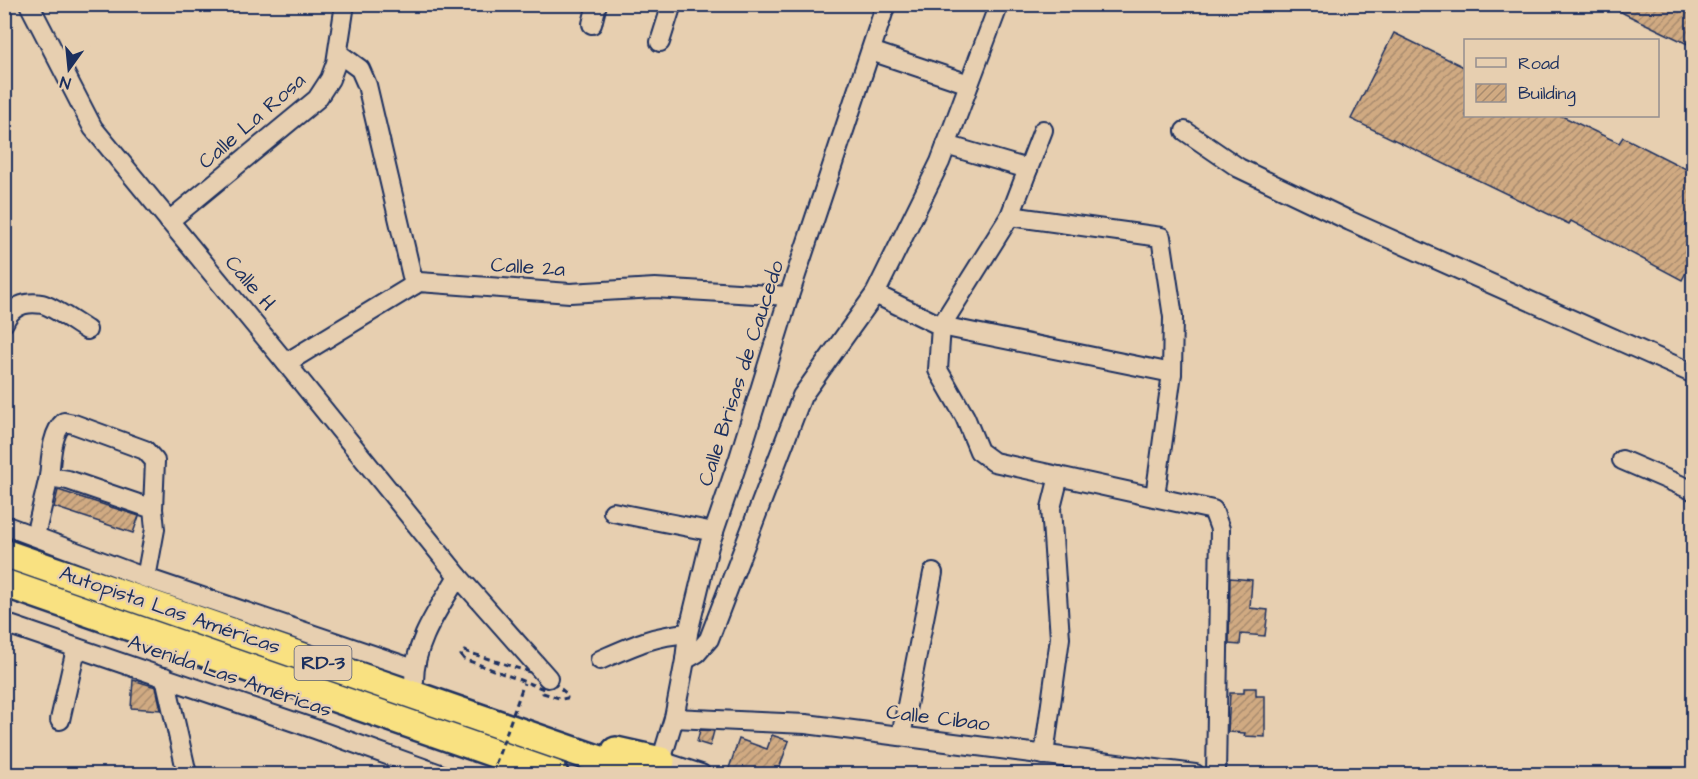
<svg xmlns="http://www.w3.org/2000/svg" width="1698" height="779" font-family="'Architects Daughter',sans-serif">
<defs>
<pattern id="building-hatch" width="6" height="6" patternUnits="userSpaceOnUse" patternTransform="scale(1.5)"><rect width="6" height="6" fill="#d0aa82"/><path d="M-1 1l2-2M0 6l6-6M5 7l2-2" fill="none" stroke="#a88b6e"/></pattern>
</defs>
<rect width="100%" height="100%" fill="#e7cfb0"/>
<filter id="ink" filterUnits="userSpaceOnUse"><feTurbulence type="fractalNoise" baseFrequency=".0167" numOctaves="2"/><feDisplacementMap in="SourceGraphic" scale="12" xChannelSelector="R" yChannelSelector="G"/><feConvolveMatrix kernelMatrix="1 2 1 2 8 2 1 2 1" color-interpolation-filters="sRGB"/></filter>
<g filter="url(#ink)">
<g fill="url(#building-hatch)" stroke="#1b2f5e" stroke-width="1.5">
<path d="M 1608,4 L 1694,4 L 1694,47 L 1625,14 Z"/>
<path d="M 1394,33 L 1466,68 L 1466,116 L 1562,116 L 1619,143 L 1623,137 L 1694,173 L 1694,257 L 1682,280 L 1571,221 L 1569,224 L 1351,119 Z"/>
<path d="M 58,490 L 139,516 L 133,533 L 54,507 Z"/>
<path d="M 1230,578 L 1252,580 L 1250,608 L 1268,610 L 1265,636 L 1241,634 L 1240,645 L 1229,644 Z"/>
<path d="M 133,680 L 156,687 L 161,710 L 131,708 Z"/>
<path d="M 1244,688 L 1256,688 L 1256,696 L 1265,696 L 1265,737 L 1244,736 L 1245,733 L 1228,732 L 1230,693 L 1244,693 Z"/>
<path d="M 700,730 L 714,731 L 710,746 L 697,742 Z"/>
<path d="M 772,735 L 789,741 L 777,774 L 727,774 L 739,739 L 767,749 Z"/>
</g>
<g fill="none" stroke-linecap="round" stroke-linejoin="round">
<defs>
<g id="minor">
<path d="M 29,4 L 93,128 L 286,363 L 458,576 L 548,678"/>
<path d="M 592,24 L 597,4"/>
<path d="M 660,42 L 672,4"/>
<path d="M 871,51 L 969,84"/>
<path d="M 338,53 L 360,69 L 367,85 L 414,285"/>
<path d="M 1043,130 L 1010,216 L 941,326 L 938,370 L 965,417 L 979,451 L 994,462 L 1213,510 L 1220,529 L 1216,774"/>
<path d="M 1185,131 L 1239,168 L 1350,221 L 1694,374"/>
<path d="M 946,145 L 1028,169"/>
<path d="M 1010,216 L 1161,237 L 1173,317 L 1172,373 L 1155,497"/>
<path d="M 169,221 L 317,99 L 330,79 L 336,63 L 345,4"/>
<path d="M 875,294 L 941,326 L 1172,373"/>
<path d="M 4,323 C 10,307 25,301 42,304 C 52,306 77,324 87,330"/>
<path d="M 286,363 L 419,282 L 570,293 L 655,288 L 789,296"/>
<path d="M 1622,460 L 1694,491"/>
<path d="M 49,477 C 51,461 51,433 64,422 L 74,424 L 145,450 L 155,461 L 153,509"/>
<path d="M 613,512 L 714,532"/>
<path d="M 4,525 L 146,578 L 414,669"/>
<path d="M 35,536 L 49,477 L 68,480 L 153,509 L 155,529 L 146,578"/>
<path d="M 4,623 L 315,729 L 440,774"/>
<path d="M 600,660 C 632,646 652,636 688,633"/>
<path d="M 685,660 L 697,653 L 709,639 L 802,396 L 875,294 L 940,162 L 999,4"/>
<path d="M 165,677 L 187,774"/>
<path d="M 414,681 C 414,642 439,609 458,576"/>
<path d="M 674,718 L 806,724 L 1195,774"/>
<path d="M 60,720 L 76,649"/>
<path d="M 901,736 L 933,573"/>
<path d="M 1044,755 L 1060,638 L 1051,508 L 1059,476"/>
<path d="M 701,774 L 661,761 L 674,718 L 685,660 L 688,633 L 709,546 L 739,458 L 789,296 L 886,4"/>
</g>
<g id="highway">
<path d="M 4,553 L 641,774"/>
<path d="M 4,583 L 554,774"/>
<path d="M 616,751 L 661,761"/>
</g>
</defs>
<use href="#minor" stroke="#1b2f5e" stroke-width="22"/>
<use href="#highway" stroke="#1b2f5e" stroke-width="32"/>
<path stroke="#1b2f5e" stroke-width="3" stroke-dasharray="6 4.5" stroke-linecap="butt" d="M 464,651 L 548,678 L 567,694 L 567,698 L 562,699 L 543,693 L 544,689 L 464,659 L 461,655 Z"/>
<use href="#minor" stroke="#e7cfb0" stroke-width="18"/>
<use href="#highway" stroke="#f9e181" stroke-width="27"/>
<path stroke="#1b2f5e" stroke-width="3" stroke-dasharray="6 4.5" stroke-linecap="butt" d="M 492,774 L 524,683"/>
</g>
</g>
<g text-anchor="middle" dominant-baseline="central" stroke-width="5" stroke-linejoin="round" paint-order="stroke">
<rect fill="#e7cfb0" stroke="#585f77" stroke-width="1.5" x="294.5" y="646" width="57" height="34" rx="4.5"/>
<g font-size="20" font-weight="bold" fill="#1b2f5e">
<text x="323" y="663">RD-3</text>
</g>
<g font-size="21" fill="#1b2f5e" stroke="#e7cfb0">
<text transform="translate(252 121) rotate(-41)">Calle La Rosa</text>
<text transform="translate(528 267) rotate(4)">Calle 2a</text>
<text transform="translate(250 283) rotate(50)">Calle H</text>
<text transform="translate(741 373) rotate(-72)">Calle Brisas de Caucedo</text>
<text transform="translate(170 610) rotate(19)">Autopista Las Américas</text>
<text transform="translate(230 676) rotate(19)">Avenida Las Américas</text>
<text transform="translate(938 718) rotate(7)">Calle Cibao</text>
</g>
</g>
<rect width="1698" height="779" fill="none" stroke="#e7cfb0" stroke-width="24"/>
<rect x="12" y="12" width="1674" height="755" fill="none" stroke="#1b2f5e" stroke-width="2" filter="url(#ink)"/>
<rect x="1464" y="39" width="195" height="78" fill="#e7cfb0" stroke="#958f8f" stroke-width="1.5"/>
<rect x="1476" y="58" width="30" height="9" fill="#e7cfb0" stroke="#958f8f" stroke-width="1.5"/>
<text x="1518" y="69" font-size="18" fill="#1b2f5e">Road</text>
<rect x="1476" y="84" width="30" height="18" fill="url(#building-hatch)" stroke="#958f8f" stroke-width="1.5"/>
<text x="1518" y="99" font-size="18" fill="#1b2f5e">Building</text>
<g transform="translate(69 69) rotate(195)" stroke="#e7cfb0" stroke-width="4.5" paint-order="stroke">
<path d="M0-4.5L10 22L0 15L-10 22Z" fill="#1b2f5e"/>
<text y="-9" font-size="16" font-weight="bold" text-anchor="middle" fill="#1b2f5e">N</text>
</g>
</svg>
